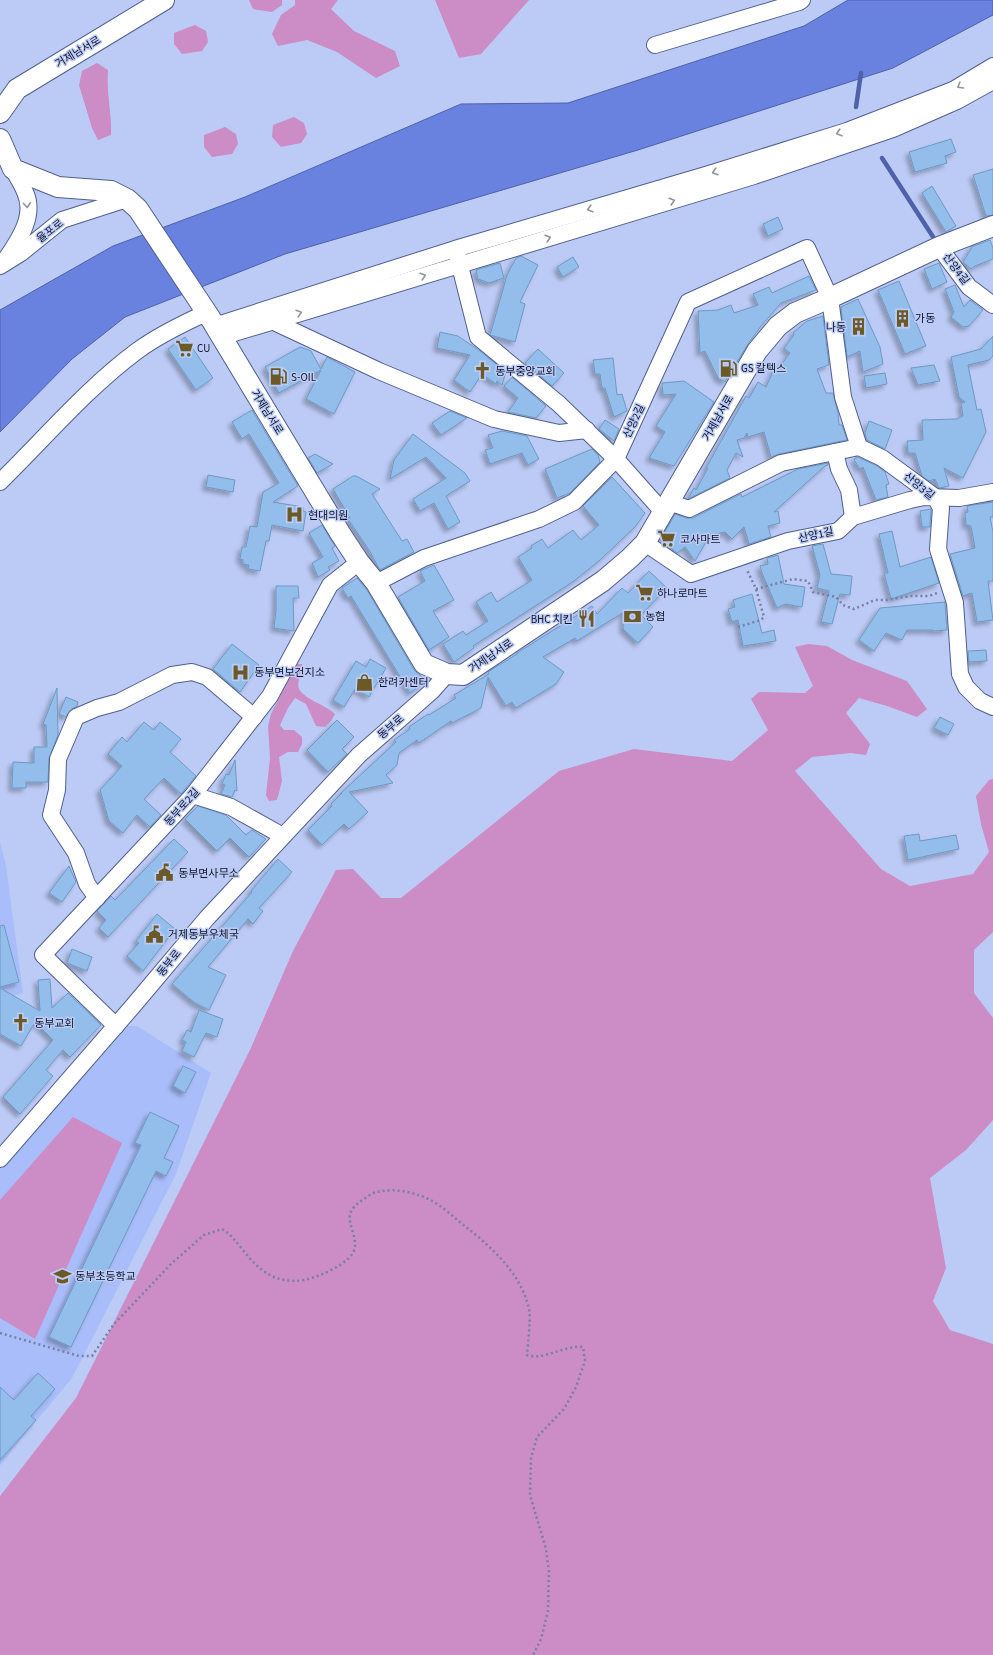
<svg xmlns="http://www.w3.org/2000/svg" width="993" height="1655" font-family="'Source Sans 3','Noto Sans KR',sans-serif">
<defs>
<filter id="shadow"><feDropShadow dx="-3.5" dy="3.5" stdDeviation="2" flood-color="#0004"/></filter>
</defs>
<rect width="100%" height="100%" fill="#bccbf6"/>
<g fill="#a9bdfa">
<path d="M 0,842 L 6,866 L 23,993 L 0,1000 Z"/>
<path d="M 116,1026 L 137,1026 L 211,1073 L 176,1174 L 72,1378 L 0,1465 L 0,1159 Z"/>
</g>
<g fill="#cc8cc5">
<path d="M 249,0 L 282,0 L 282,5 L 272,12 L 253,9 Z"/>
<path d="M 295,0 L 338,0 L 331,9 L 354,31 L 395,51 L 400,66 L 376,78 L 337,52 L 307,40 L 278,46 L 272,34 L 281,15 L 295,5 Z"/>
<path d="M 435,0 L 529,0 L 481,54 L 459,58 Z"/>
<path d="M 195,25 L 206,31 L 208,42 L 202,51 L 182,54 L 174,44 L 174,33 Z"/>
<path d="M 97,63 L 108,70 C 106,92 112,113 111,135 L 98,140 L 92,128 L 79,85 L 82,71 Z"/>
<path d="M 294,117 L 304,123 L 307,134 L 301,143 L 281,147 L 272,137 L 273,125 Z"/>
<path d="M 225,127 L 236,134 L 238,144 L 232,154 L 212,157 L 204,147 L 204,135 Z"/>
<path d="M 808,644 L 827,646 L 852,660 L 907,681 L 927,709 L 917,717 L 887,706 L 859,698 L 846,713 L 870,744 L 866,755 L 851,753 L 812,757 L 795,771 L 881,869 L 910,886 L 973,874 L 989,852 L 981,824 L 976,796 L 989,780 L 993,779 L 993,932 L 974,950 L 974,993 L 993,1018 L 993,1120 L 966,1150 L 930,1178 L 946,1268 L 933,1301 L 950,1330 L 993,1344 L 993,1655 L 0,1655 L 0,1496 L 76,1398 L 250,1050 L 293,951 L 336,870 L 353,869 L 381,898 L 401,898 L 559,771 L 634,749 L 732,761 L 768,730 L 751,699 L 759,692 L 805,693 L 813,686 L 795,647 Z"/>
<path d="M 297,664 L 302,664 C 303,672 296,681 299,689 C 304,699 326,705 335,714 L 331,721 L 325,727 L 316,726 L 306,704 L 295,698 L 288,708 L 280,725 L 284,730 L 294,730 L 302,737 L 302,744 L 298,752 L 288,752 L 279,757 L 282,781 L 277,800 L 269,801 L 266,795 L 270,758 L 268,726 L 271,714 Z"/>
<path d="M 73,1117 L 122,1143 L 35,1339 L 0,1318 L 0,1200 Z"/>
</g>
<path fill="#6982e0" stroke="#4e61a9" d="M 848,0 L 993,0 L 993,15 L 893,68 L 638,150 L 285,254 L 125,317 L 72,359 L 0,432 L 0,310 L 113,246 L 245,197 L 461,104 L 568,103 L 804,26 Z"/>
<g fill="none" stroke-linecap="round" stroke-linejoin="round">
<g stroke="#4e61a9" stroke-width="4.5">
<path d="M 856,107 L 861,73"/>
<path d="M 882,158 L 937,243"/>
</g>
</g>
<g fill="#93bdea" stroke="#6f98c3" filter="url(#shadow)">
<path d="M 951,139 L 956,152 L 945,156 L 947,163 L 915,172 L 909,152 Z"/>
<path d="M 993,169 L 993,215 L 986,216 L 973,175 Z"/>
<path d="M 932,186 L 956,226 L 946,232 L 922,193 Z"/>
<path d="M 778,217 L 783,229 L 768,236 L 763,224 Z"/>
<path d="M 990,240 L 993,248 L 993,259 L 975,266 L 971,269 L 963,262 L 971,249 L 971,247 Z"/>
<path d="M 521,256 L 538,265 L 520,302 L 525,304 L 515,342 L 490,335 L 507,275 L 516,258 Z"/>
<path d="M 573,257 L 579,267 L 563,277 L 557,267 Z"/>
<path d="M 500,263 L 504,278 L 489,283 L 478,279 L 476,270 Z"/>
<path d="M 939,263 L 947,282 L 932,289 L 924,269 Z"/>
<path d="M 809,276 L 816,290 L 781,303 L 761,326 L 748,344 L 725,382 L 718,378 L 705,351 L 700,353 L 698,311 L 718,310 L 731,305 L 734,313 L 758,305 L 753,294 L 769,287 L 772,293 Z"/>
<path d="M 899,281 L 926,346 L 905,354 L 878,290 Z"/>
<path d="M 955,285 L 964,307 L 970,300 L 983,310 L 969,326 L 963,327 L 951,317 L 954,312 L 945,289 Z"/>
<path d="M 858,299 L 880,347 L 883,364 L 863,372 L 860,351 L 847,357 L 841,307 Z"/>
<path d="M 823,316 L 829,365 L 817,369 L 826,393 L 833,393 L 838,413 L 839,425 L 842,425 L 847,440 L 779,454 L 771,457 L 764,432 L 748,437 L 747,433 L 744,438 L 737,440 L 743,457 L 736,453 L 727,470 L 730,478 L 688,499 L 694,488 L 696,490 L 708,468 L 706,468 L 746,396 L 749,398 L 758,382 L 766,387 L 775,367 L 778,369 L 790,353 L 784,348 L 794,335 L 793,333 L 807,321 Z"/>
<path d="M 440,332 L 458,336 L 480,351 L 506,372 L 502,385 L 497,381 L 496,384 L 482,374 L 470,392 L 454,380 L 470,355 L 437,348 Z"/>
<path d="M 993,336 L 993,356 L 989,360 L 968,365 L 977,410 L 981,409 L 986,432 L 963,478 L 944,468 L 949,486 L 939,488 L 935,479 L 929,481 L 922,476 L 915,453 L 908,453 L 907,441 L 923,440 L 922,420 L 957,419 L 963,416 L 961,403 L 965,402 L 959,397 L 951,357 L 981,349 Z"/>
<path d="M 185,337 L 213,378 L 196,390 L 168,349 Z"/>
<path d="M 300,347 L 311,351 L 321,369 L 327,357 L 355,372 L 334,414 L 306,399 L 321,370 L 279,393 L 265,367 Z"/>
<path d="M 538,349 L 564,373 L 552,386 L 525,363 Z"/>
<path d="M 613,358 L 617,395 L 622,394 L 627,411 L 614,417 L 605,388 L 602,388 L 600,374 L 595,374 L 593,360 Z"/>
<path d="M 934,365 L 940,381 L 918,385 L 911,368 Z"/>
<path d="M 885,373 L 887,384 L 866,388 L 864,376 Z"/>
<path d="M 512,377 L 546,406 L 536,418 L 508,412 L 518,398 L 504,386 Z"/>
<path d="M 684,381 L 714,402 L 674,466 L 649,458 L 665,432 L 656,426 L 676,394 L 663,395 L 662,383 Z"/>
<path d="M 252,410 L 298,486 L 273,502 L 303,507 L 303,511 L 306,512 L 303,531 L 272,525 L 269,541 L 266,541 L 260,571 L 248,569 L 249,565 L 243,564 L 243,560 L 240,559 L 242,547 L 246,547 L 250,526 L 257,527 L 263,492 L 279,483 L 249,434 L 242,439 L 232,422 Z"/>
<path d="M 450,411 L 467,418 L 441,435 L 432,423 Z"/>
<path d="M 605,420 L 619,429 L 614,441 L 599,429 Z"/>
<path d="M 869,421 L 892,430 L 885,449 L 867,440 L 865,433 Z"/>
<path d="M 502,431 L 527,436 L 539,459 L 528,465 L 522,453 L 490,464 L 485,450 L 493,448 L 488,435 Z"/>
<path d="M 413,434 L 465,473 L 470,481 L 446,496 L 460,522 L 448,529 L 434,503 L 420,511 L 413,499 L 446,478 L 426,457 L 390,479 L 394,460 Z"/>
<path d="M 592,449 L 598,455 L 600,462 L 570,493 L 557,498 L 545,469 Z"/>
<path d="M 315,454 L 333,464 L 317,473 L 308,458 Z"/>
<path d="M 858,457 L 877,466 L 885,472 L 889,484 L 886,485 L 888,497 L 876,500 L 863,467 L 860,469 L 854,460 L 855,458 Z"/>
<path d="M 828,463 L 828,465 L 825,466 L 774,512 L 778,511 L 780,523 L 768,526 L 771,537 L 749,544 L 744,527 L 732,539 L 725,532 L 710,535 L 695,561 L 685,547 L 677,553 L 663,542 L 662,537 L 675,514 L 686,518 L 693,518 L 741,494 L 742,497 L 798,469 Z"/>
<path d="M 208,475 L 235,480 L 233,492 L 206,487 Z"/>
<path d="M 353,476 L 356,476 L 380,489 L 372,494 L 402,541 L 407,539 L 414,552 L 380,570 L 369,550 L 348,519 L 350,518 L 333,489 Z"/>
<path d="M 612,477 L 645,513 L 635,527 L 600,560 L 574,581 L 473,646 L 474,648 L 454,662 L 443,644 L 463,631 L 466,635 L 488,621 L 476,602 L 491,592 L 497,602 L 532,580 L 518,557 L 532,548 L 531,546 L 542,539 L 548,548 L 573,530 L 581,540 L 599,525 L 583,506 Z"/>
<path d="M 993,502 L 993,517 L 990,517 L 993,532 L 993,581 L 988,581 L 993,620 L 977,622 L 972,593 L 963,596 L 950,554 L 975,548 L 971,526 L 966,525 L 965,513 L 968,512 L 967,506 Z"/>
<path d="M 931,509 L 930,527 L 922,527 L 920,511 Z"/>
<path d="M 322,525 L 335,546 L 332,548 L 339,561 L 328,567 L 330,570 L 318,577 L 312,563 L 323,557 L 309,533 Z"/>
<path d="M 892,531 L 900,567 L 931,557 L 939,583 L 891,599 L 884,573 L 888,573 L 879,534 Z"/>
<path d="M 823,544 L 831,574 L 852,576 L 850,595 L 840,594 L 832,624 L 821,622 L 829,591 L 817,588 L 820,575 L 812,546 Z"/>
<path d="M 778,555 L 784,584 L 805,587 L 802,607 L 785,604 L 777,608 L 762,573 L 760,566 L 768,564 L 767,558 Z"/>
<path d="M 434,565 L 454,600 L 433,611 L 449,637 L 429,650 L 398,597 L 425,581 L 420,571 Z"/>
<path d="M 649,571 L 667,588 L 641,615 L 653,627 L 638,643 L 623,629 L 624,612 L 577,641 L 575,638 L 543,657 L 564,672 L 556,684 L 516,708 L 512,702 L 506,706 L 488,677 L 481,708 L 452,723 L 451,721 L 419,743 L 417,740 L 399,753 L 397,765 L 386,775 L 393,783 L 349,792 L 368,812 L 349,829 L 344,824 L 322,845 L 308,830 L 332,806 L 331,804 L 342,793 L 340,794 L 396,742 L 394,740 L 410,729 L 409,727 L 428,714 L 429,715 L 456,698 L 454,695 L 489,674 L 488,672 L 517,654 L 517,653 L 592,606 L 597,614 L 622,588 L 628,593 Z"/>
<path d="M 357,578 L 367,590 L 414,670 L 422,677 L 422,684 L 410,693 L 351,596 L 348,598 L 342,588 Z"/>
<path d="M 276,586 L 298,586 L 299,598 L 293,598 L 294,631 L 274,628 L 276,610 Z"/>
<path d="M 752,594 L 762,633 L 774,630 L 776,641 L 743,646 L 738,620 L 732,622 L 728,609 L 735,607 L 733,600 Z"/>
<path d="M 945,602 L 947,630 L 933,631 L 933,630 L 907,630 L 902,640 L 886,633 L 874,651 L 859,640 L 880,608 Z"/>
<path d="M 232,644 L 259,665 L 240,692 L 213,669 Z"/>
<path d="M 986,650 L 987,661 L 969,662 L 968,651 Z"/>
<path d="M 370,659 L 386,668 L 369,697 L 355,689 L 344,707 L 333,700 L 356,661 L 366,667 Z"/>
<path d="M 57,688 L 58,735 L 49,758 L 48,782 L 26,782 L 26,788 L 12,788 L 13,762 L 34,763 L 34,747 L 47,747 L 46,725 L 43,724 Z"/>
<path d="M 66,697 L 78,702 L 77,706 L 72,709 L 66,717 L 59,714 Z"/>
<path d="M 940,717 L 954,724 L 948,735 L 934,728 Z"/>
<path d="M 337,720 L 354,737 L 342,749 L 347,754 L 328,772 L 307,750 Z"/>
<path d="M 144,722 L 154,730 L 160,722 L 181,739 L 170,752 L 196,776 L 181,794 L 164,778 L 144,799 L 161,815 L 150,827 L 137,815 L 123,833 L 109,821 L 100,790 L 122,766 L 108,754 L 122,737 L 127,742 Z"/>
<path d="M 235,760 L 237,791 L 235,790 L 232,797 L 221,794 L 225,785 L 222,784 L 226,774 L 229,775 Z"/>
<path d="M 198,806 L 226,815 L 246,835 L 252,830 L 266,839 L 249,857 L 230,838 L 217,851 L 185,819 Z"/>
<path d="M 919,834 L 920,841 L 956,835 L 959,849 L 908,860 L 904,836 Z"/>
<path d="M 174,839 L 188,852 L 108,937 L 99,928 L 106,920 L 97,911 L 111,896 L 115,900 Z"/>
<path d="M 278,859 L 292,872 L 259,908 L 263,911 L 253,924 L 248,919 L 208,967 L 226,975 L 209,1010 L 195,1003 L 172,984 L 252,892 L 251,891 Z"/>
<path d="M 69,866 L 76,882 L 62,902 L 49,893 Z"/>
<path d="M 157,914 L 175,929 L 143,971 L 127,956 L 139,943 L 136,941 Z"/>
<path d="M 4,925 L 19,982 L 0,987 L 0,926 Z"/>
<path d="M 72,949 L 92,957 L 87,971 L 67,963 Z"/>
<path d="M 50,979 L 52,1008 L 68,993 L 101,1025 L 70,1057 L 63,1050 L 46,1070 L 53,1076 L 20,1114 L 3,1097 L 53,1040 L 35,1022 L 21,1046 L 0,1034 L 0,988 L 40,1011 L 38,980 Z"/>
<path d="M 199,1010 L 223,1019 L 217,1037 L 206,1033 L 194,1057 L 182,1051 L 186,1042 L 182,1040 L 187,1030 L 191,1032 Z"/>
<path d="M 183,1066 L 196,1072 L 185,1093 L 173,1086 Z"/>
<path d="M 150,1112 L 179,1126 L 164,1158 L 173,1162 L 166,1176 L 156,1171 L 71,1347 L 49,1337 L 141,1145 L 135,1143 Z"/>
<path d="M 38,1373 L 55,1389 L 31,1416 L 36,1420 L 0,1460 L 0,1387 L 14,1400 Z"/>
</g>
<g fill="none" stroke-linecap="round" stroke-linejoin="round">
<defs>
<g id="minor">
<path d="M 655,45 L 799,2 L 802,0"/>
<path d="M 939,247 L 969,287 L 993,305"/>
<path d="M 457,254 L 478,337 L 559,404 L 616,459 L 663,512"/>
<path d="M 6,259 C 19,240 36,215 25,192 C 22,184 17,177 13,169"/>
<path d="M 0,266 L 21,253 L 62,220 L 127,199"/>
<path d="M 272,321 L 379,371 L 494,419 L 559,433 L 587,430"/>
<path d="M 214,326 L 455,249 L 706,175 L 847,131 L 953,90 L 993,66"/>
<path d="M 221,337 L 754,176 L 893,129 L 957,101 L 993,81"/>
<path d="M 835,452 L 839,469 L 849,490 L 853,517"/>
<path d="M 0,482 C 45,438 86,389 137,351 C 156,337 184,323 206,313"/>
<path d="M 669,502 L 689,509 L 781,463 L 859,447"/>
<path d="M 645,543 L 691,574 L 788,541 L 838,531 L 853,517 L 910,500 L 924,497 L 959,498 L 993,492"/>
<path d="M 376,583 L 424,558 L 539,519 L 574,502 L 616,459 L 688,302 L 807,248 L 830,298 L 843,397 L 859,447 L 882,458 L 935,497 L 941,508 L 938,549 L 955,603 L 960,674 L 966,687 L 980,701 L 993,707"/>
<path d="M 193,795 L 231,807 L 283,836"/>
<path d="M 97,898 L 87,884 L 76,853 L 51,815 L 57,790 L 58,759 L 76,717 L 97,708 L 119,702 L 172,675 L 192,672 L 207,677 L 254,717"/>
<path d="M 116,1026 L 43,955 L 193,795 L 270,696 L 330,585 L 359,562"/>
<path d="M 0,1159 L 133,1006 L 207,918 L 359,755 L 432,691 L 447,674"/>
</g>
<g id="major">
<path d="M 0,113 L 17,89 L 164,0"/>
<path d="M 0,139 L 13,169 L 58,187 L 111,191 L 127,199 L 138,209 L 209,316 L 340,533 L 359,562 L 376,583 L 424,664 L 447,674 L 463,675 L 603,581 L 630,558 L 645,543 L 757,351 L 778,326 L 795,313 L 830,298 L 939,247 L 993,226"/>
</g>
</defs>
<use href="#minor" stroke="#515f8f" stroke-width="18"/>
<use href="#major" stroke="#515f8f" stroke-width="22"/>
<g stroke="#7580a2" stroke-width="2.5" stroke-dasharray="2 3" stroke-linecap="butt">
<path d="M 756,589 L 793,579 L 808,581 L 813,592 L 836,597 L 843,605 L 854,609 L 875,600 L 886,600 L 910,596 L 929,596 L 937,593"/>
<path d="M 738,627 L 761,620 L 764,617 L 756,589 L 747,570"/>
<path d="M 0,1333 L 79,1356 L 92,1356 L 114,1324 L 171,1264 L 204,1235 L 222,1229 C 231,1234 236,1242 243,1250 C 260,1272 276,1284 304,1280 C 319,1277 353,1263 355,1247 C 356,1227 339,1216 361,1201 C 366,1198 371,1193 377,1192 C 390,1189 405,1190 418,1195 C 435,1200 448,1212 461,1223 C 489,1245 521,1272 529,1309 C 531,1322 528,1341 527,1355 C 543,1361 564,1345 583,1347 L 585,1361 L 576,1387 L 564,1409 L 537,1437 L 531,1458 L 530,1495 L 546,1549 L 549,1572 L 548,1611 L 541,1639 L 533,1655"/>
</g>
<use href="#minor" stroke="#fff" stroke-width="16"/>
<use href="#major" stroke="#fff" stroke-width="20"/>
</g>
<defs><path id="oneway-chevron" d="M-2-3.5L2.5 0L-2 3.5" fill="none" stroke-width="1.6" stroke-linecap="round" stroke-linejoin="round"/></defs>
<g stroke="#93959e">
<use href="#oneway-chevron" transform="translate(960 86) rotate(149)"/>
<use href="#oneway-chevron" transform="translate(839 133) rotate(163)"/>
<use href="#oneway-chevron" transform="translate(715 172) rotate(163)"/>
<use href="#oneway-chevron" transform="translate(672 201) rotate(-17)"/>
<use href="#oneway-chevron" transform="translate(27 205) rotate(85)"/>
<use href="#oneway-chevron" transform="translate(590 209) rotate(163)"/>
<use href="#oneway-chevron" transform="translate(548 238) rotate(-17)"/>
<use href="#oneway-chevron" transform="translate(423 276) rotate(-17)"/>
<use href="#oneway-chevron" transform="translate(299 313) rotate(-17)"/>
</g>
<defs>
<symbol id="building-bare" viewBox="-9 -9 18 18"><path d="M-4-6H4V6H1V3H-1V6H-4ZM-2.5-4.3h1.7v1.8h-1.7ZM.8-4.3h1.7v1.8H.8ZM-2.5-1h1.7V.8h-1.7ZM.8-1h1.7V.8H.8Z" fill="#6b5a28" stroke="#bccbf6" stroke-width="2.5" paint-order="stroke"/></symbol>
<symbol id="supermarket-bare" viewBox="-9 -9 18 18"><path d="M-6-5.5h2.5l.6 2H6L4.5 2H-2.5L-4.4-4H-6ZM-1.5 3.2a1.3 1.3 0 1 0 .1 0ZM3 3.2a1.3 1.3 0 1 0 .1 0Z" fill="#6b5a28" stroke="#bccbf6" stroke-width="2.5" paint-order="stroke"/></symbol>
<symbol id="fuel-bare" viewBox="-9 -9 18 18"><path d="M-5.5-6h7V0h2V4h1.3V-2.5L3-4.5l.8-.8L6-3V5H2.5V1h-1V6h-7ZM-4.2-4.7v3.2H.2V-4.7Z" fill="#6b5a28" stroke="#bccbf6" stroke-width="2.5" paint-order="stroke"/></symbol>
<symbol id="church-bare" viewBox="-9 -9 18 18"><path d="M-1.2-6h2.4v3.5h3.3v2.4h-3.3V6h-2.4V-.1h-3.3v-2.4h3.3Z" fill="#6b5a28" stroke="#bccbf6" stroke-width="2.5" paint-order="stroke"/></symbol>
<symbol id="hospital-bare" viewBox="-9 -9 18 18"><path d="M-5-5h3v3.5h4V-5h3V5h-3V1.5h-4V5h-3Z" fill="#6b5a28" stroke="#bccbf6" stroke-width="2.5" paint-order="stroke"/></symbol>
<symbol id="bank-bare" viewBox="-9 -9 18 18"><path d="M-6-4H6V4H-6ZM0-2.3a2.3 2.3 0 1 0 0 4.6a2.3 2.3 0 1 0 0-4.6Z" fill="#6b5a28" stroke="#bccbf6" stroke-width="2.5" paint-order="stroke"/></symbol>
<symbol id="restaurant-bare" viewBox="-9 -9 18 18"><path d="M-5-6h1v4h1v-4h1v4h1v-4h1v5L-1.5 .5V6h-2V.5L-5-1ZM5-6V6H3V1.5H1.5Q1.5-4 5-6Z" fill="#6b5a28" stroke="#bccbf6" stroke-width="2.5" paint-order="stroke"/></symbol>
<symbol id="shop-bare" viewBox="-9 -9 18 18"><path d="M-5-2.5h2.3a2.7 3.5 0 0 1 5.4 0H5L5.5 6h-11ZM-1.5-2.5h3a1.5 2.3 0 0 0-3 0Z" fill="#6b5a28" stroke="#bccbf6" stroke-width="2.5" paint-order="stroke"/></symbol>
<symbol id="civic-bare" viewBox="-9 -9 18 18"><path d="M-.6-6.5H3V-4.5H.6V-3L4-1V1h2V6H-6V1h2V-1L-.6-3ZM-1.2 2.5V6h2.4V2.5Z" fill="#6b5a28" stroke="#bccbf6" stroke-width="2.5" paint-order="stroke"/></symbol>
<symbol id="school-bare" viewBox="-9 -9 18 18"><path d="M0-5L7-2L0 1L-7-2ZM-4 1L0 2.5L4 1V4Q0 6-4 4Z" fill="#6b5a28" stroke="#bccbf6" stroke-width="2.5" paint-order="stroke"/></symbol>
</defs>
<g fill-rule="evenodd">
<use href="#building-bare" x="890" y="306" width="25" height="25"/>
<use href="#building-bare" x="846" y="314" width="25" height="25"/>
<use href="#supermarket-bare" x="172" y="336" width="25" height="25"/>
<use href="#fuel-bare" x="716" y="356" width="25" height="25"/>
<use href="#church-bare" x="470" y="358" width="25" height="25"/>
<use href="#fuel-bare" x="266" y="364" width="25" height="25"/>
<use href="#hospital-bare" x="282" y="502" width="25" height="25"/>
<use href="#supermarket-bare" x="654" y="526" width="25" height="25"/>
<use href="#supermarket-bare" x="632" y="580" width="25" height="25"/>
<use href="#bank-bare" x="620" y="604" width="25" height="25"/>
<use href="#restaurant-bare" x="574" y="606" width="25" height="25"/>
<use href="#hospital-bare" x="228" y="660" width="25" height="25"/>
<use href="#shop-bare" x="352" y="670" width="25" height="25"/>
<use href="#civic-bare" x="152" y="860" width="25" height="25"/>
<use href="#civic-bare" x="142" y="922" width="25" height="25"/>
<use href="#church-bare" x="8" y="1010" width="25" height="25"/>
<use href="#school-bare" x="50" y="1264" width="25" height="25"/>
</g>
<g text-anchor="middle" dominant-baseline="central" stroke-width="3" stroke-linejoin="round" paint-order="stroke">
<g font-size="11" fill="#0f1428" stroke="#bccbf6">
<text transform="translate(78 52) rotate(-31)">거제남서로</text>
<text transform="translate(50 231) rotate(-38)">율포로</text>
<text transform="translate(956 269) rotate(53)">산양4길</text>
<text transform="translate(267 412) rotate(58)">거제남서로</text>
<text transform="translate(718 418) rotate(-60)">거제남서로</text>
<text transform="translate(634 421) rotate(-65)">산양2길</text>
<text transform="translate(919 486) rotate(39)">산양3길</text>
<text transform="translate(816 535) rotate(-12)">산양1길</text>
<text transform="translate(491 656) rotate(-34)">거제남서로</text>
<text transform="translate(391 727) rotate(-41)">동부로</text>
<text transform="translate(182 807) rotate(-48)">동부로2길</text>
<text transform="translate(169 963) rotate(-51)">동부로</text>
</g>
<g font-size="11" fill="#0f1428" stroke="#bccbf6" text-anchor="start">
<text x="915" y="318">가동</text>
<text x="846" y="327" text-anchor="end">나동</text>
<text x="197" y="348">CU</text>
<text x="741" y="368">GS 칼텍스</text>
<text x="495" y="371">동부중앙교회</text>
<text x="291" y="377">S-OIL</text>
<text x="308" y="515">현대의원</text>
<text x="680" y="539">코사마트</text>
<text x="657" y="593">하나로마트</text>
<text x="645" y="616">농협</text>
<text x="573" y="619" text-anchor="end">BHC 치킨</text>
<text x="254" y="672">동부면보건지소</text>
<text x="378" y="682">한려카센터</text>
<text x="178" y="873">동부면사무소</text>
<text x="168" y="934">거제동부우체국</text>
<text x="34" y="1023">동부교회</text>
<text x="75" y="1276">동부초등학교</text>
</g>
</g>
</svg>
